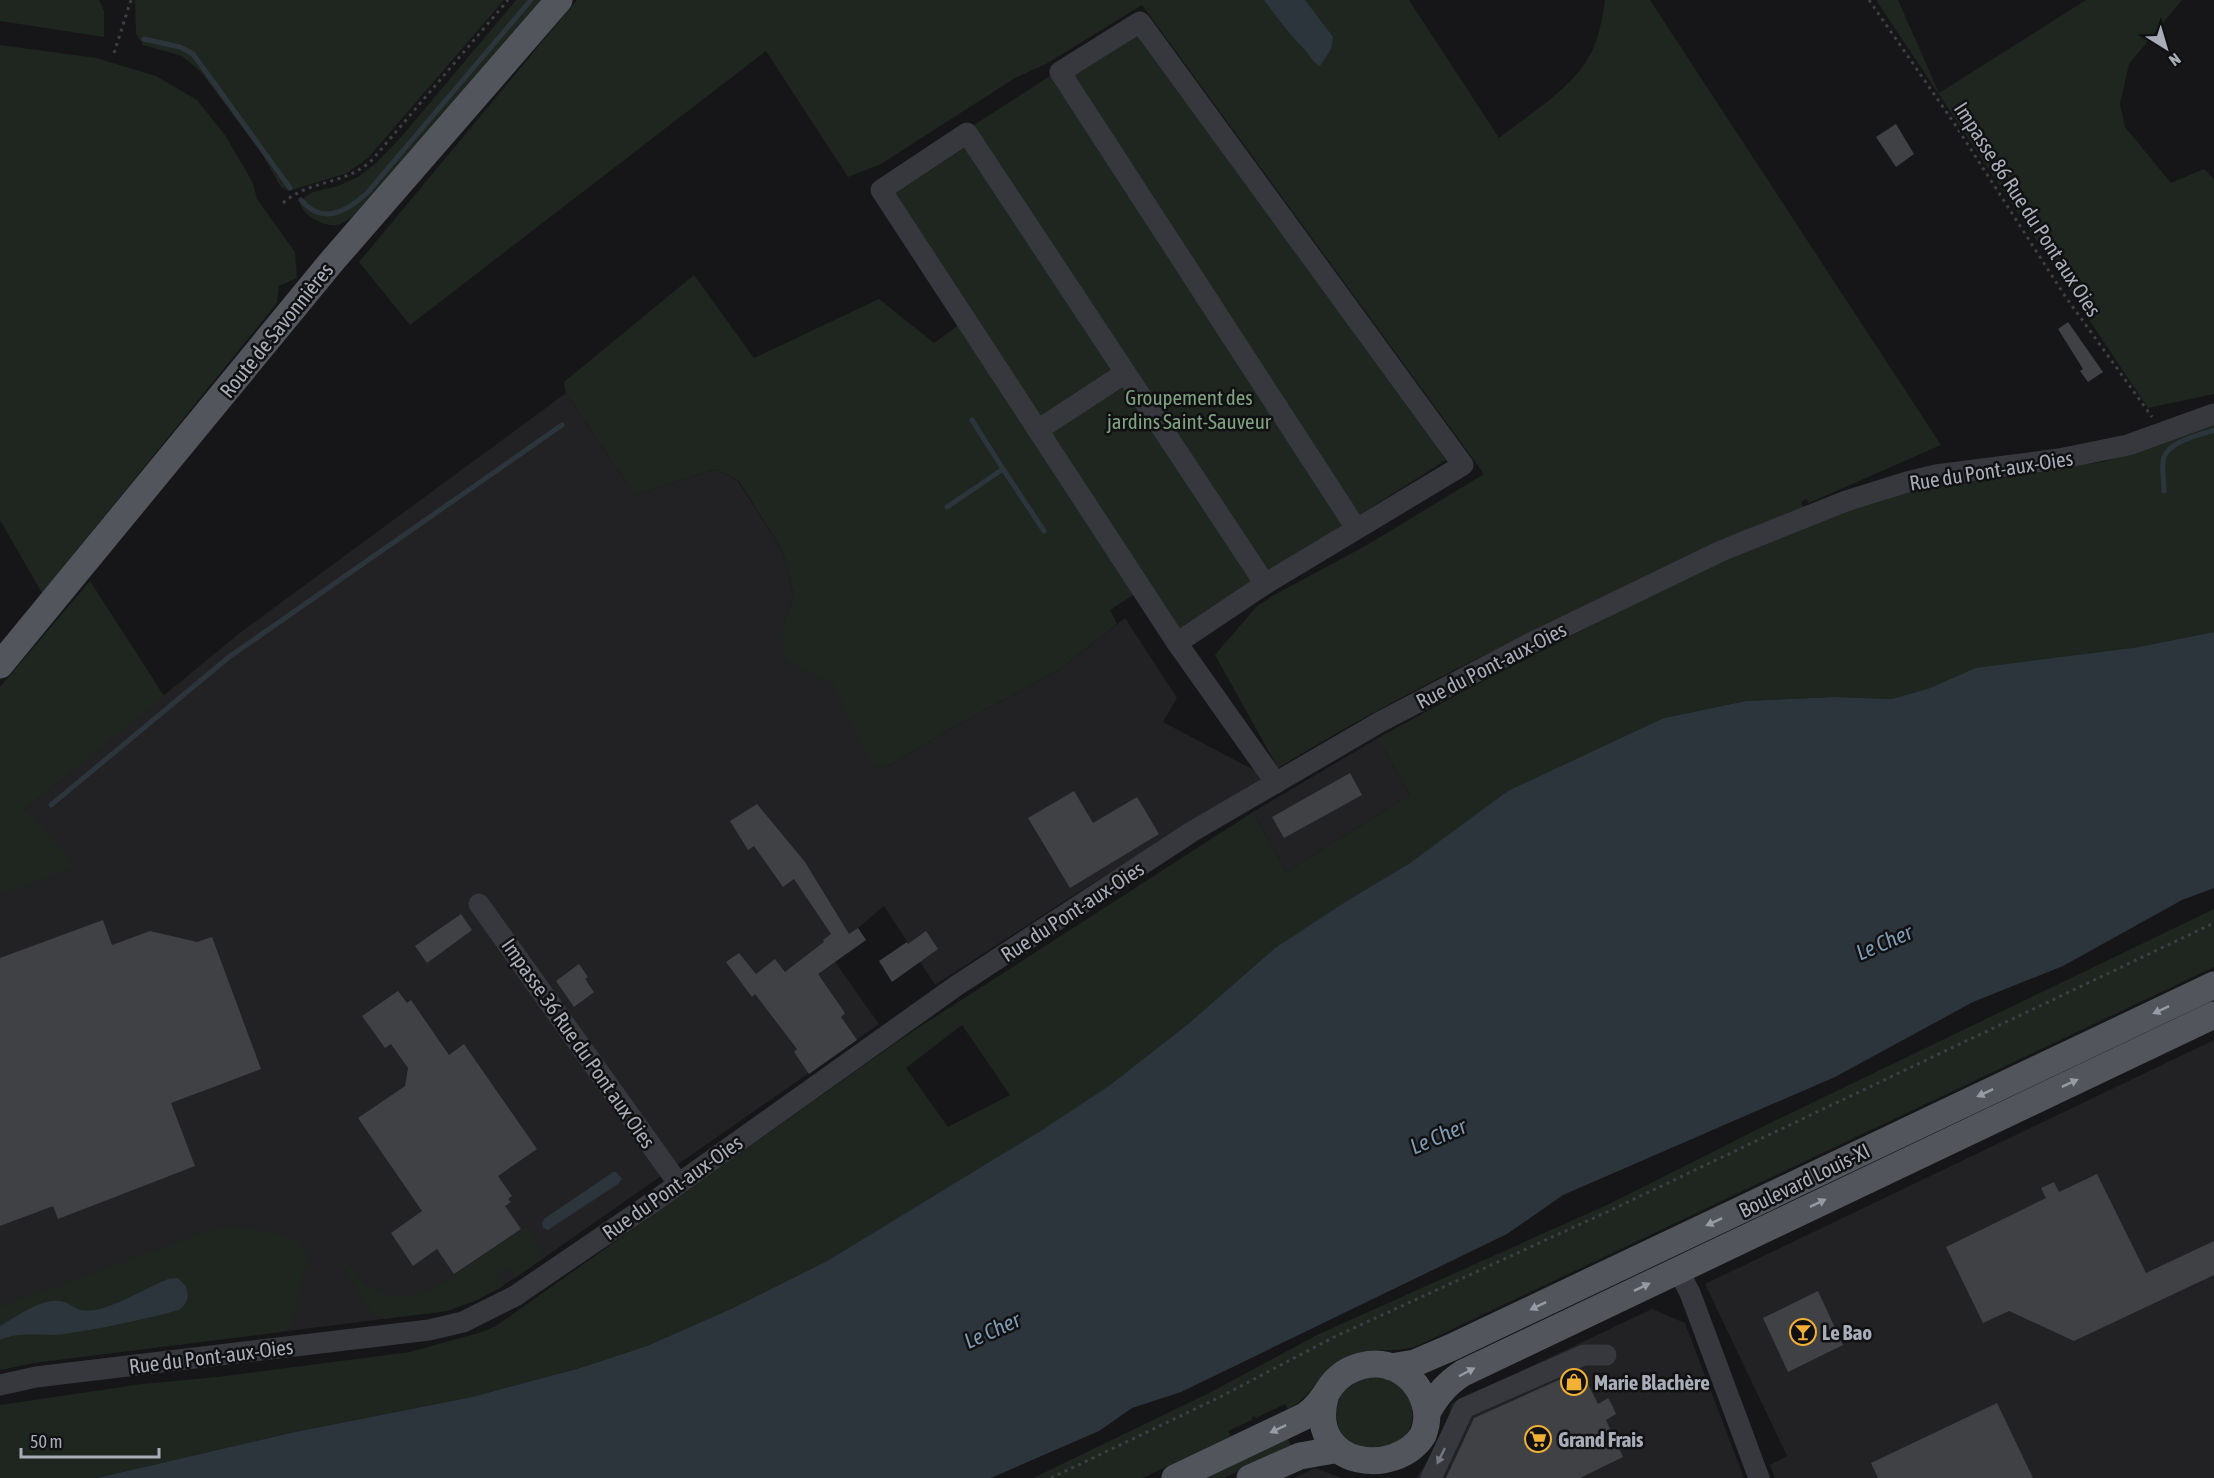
<svg xmlns="http://www.w3.org/2000/svg" width="2214" height="1478" font-family="'Asap Condensed',sans-serif">
<rect width="100%" height="100%" fill="#161618"/>
<g fill="#222225">
<path d="M 566,393 L 635,495 L 716,469 L 738,481 L 783,552 L 794,596 L 782,631 L 811,672 L 832,683 L 845,706 L 887,767 L 957,725 L 1059,670 L 1125,618 L 1177,698 L 1163,722 L 1246,766 L 1267,775 L 1066,900 L 935,985 L 884,906 L 858,928 L 866,940 L 835,962 L 879,1024 L 515,1278 L 477,1300 L 447,1311 L 33,1363 L 0,1370 L 0,759 L 24,810 L 241,632 Z"/>
<path d="M 1378,738 L 1410,795 L 1286,872 L 1253,812 Z"/>
<path d="M 2214,1040 L 2214,1478 L 1775,1478 L 1770,1465 L 1787,1456 L 1705,1284 Z"/>
<path d="M 1652,1309 L 1685,1323 L 1744,1478 L 1416,1478 L 1445,1436 L 1451,1404 Z"/>
<path d="M 1315,1468 L 1342,1478 L 1295,1478 Z"/>
</g>
<g fill="#1e261f" fill-rule="evenodd">
<path d="M 0,0 L 99,0 L 104,11 L 104,37 L 0,21 Z"/>
<path d="M 135,0 L 504,0 L 368,158 L 347,173 L 289,191 L 281,187 L 262,154 L 201,72 L 182,56 L 143,45 L 136,34 Z"/>
<path d="M 516,0 L 545,0 L 419,146 L 351,218 C 347,220 342,224 337,225 C 324,227 303,216 300,203 L 305,197 L 313,192 L 338,186 L 358,177 L 375,164 L 402,136 Z"/>
<path d="M 577,0 L 1409,0 L 1499,138 C 1528,115 1565,93 1586,62 C 1598,43 1602,21 1605,0 L 1650,0 L 1941,445 L 1809,503 L 1806,499 L 1801,502 L 1804,508 C 1626,589 1445,665 1278,768 L 1215,655 L 1256,607 L 1274,595 L 1367,545 L 1484,474 L 1142,5 L 1046,64 L 1015,78 L 881,164 L 848,177 L 766,51 L 410,325 L 359,262 Z"/>
<path d="M 1876,0 L 1898,0 L 1939,93 L 2086,0 L 2182,0 L 2129,64 L 2120,104 L 2125,127 L 2171,183 L 2204,169 L 2214,179 L 2214,394 L 2148,408 Z"/>
<path d="M 1138,35 L 1446,460 L 1175,632 L 1144,588 L 1110,610 L 1117,624 L 1059,670 L 957,725 L 887,767 L 872,764 L 832,683 L 785,661 L 782,631 L 794,596 L 783,552 L 739,481 L 716,469 L 635,495 L 566,393 L 564,382 L 694,275 L 754,358 L 879,299 L 934,343 L 968,318 L 893,193 L 971,127 L 1053,74 Z"/>
<path d="M 0,45 L 96,58 L 156,76 L 197,100 L 225,135 L 253,183 L 257,199 L 295,252 L 297,278 L 279,286 L 277,303 L 42,593 L 0,520 Z"/>
<path d="M 2214,422 L 2214,632 L 1930,688 L 1892,699 L 1835,697 L 1746,701 L 1664,718 L 1410,863 L 1345,902 L 1275,948 L 1188,1024 L 1110,1085 L 1042,1130 L 827,1261 L 733,1308 L 647,1346 L 580,1368 L 472,1397 L 290,1433 L 97,1478 L 0,1478 L 0,1405 L 142,1384 L 217,1377 L 410,1352 L 482,1332 L 496,1326 L 904,1037 L 1253,812 L 1286,872 L 1410,795 L 1378,738 L 1460,693 L 1701,570 L 1870,502 L 1934,483 L 2103,462 ZM 962,1025 L 1010,1095 L 948,1127 L 906,1068 Z"/>
<path d="M 90,581 L 164,696 L 24,810 L 43,827 L 75,866 L 0,895 L 0,687 Z"/>
<path d="M 2214,909 L 2214,967 L 1419,1345 C 1395,1355 1370,1345 1346,1357 C 1320,1369 1315,1395 1288,1409 L 1285,1404 L 1256,1418 L 1254,1416 L 1252,1417 L 1252,1420 L 1228,1431 L 1231,1436 L 1143,1478 L 1033,1478 L 1209,1393 L 1319,1334 L 1609,1204 L 1766,1125 Z"/>
<path d="M 240,1226 C 256,1229 295,1235 304,1249 C 307,1254 307,1263 309,1268 L 304,1269 L 292,1324 L 281,1332 L 33,1363 L 0,1370 L 0,1307 L 214,1229 Z"/>
<path d="M 527,1226 L 545,1257 L 515,1278 L 507,1268 L 496,1274 L 504,1286 L 477,1300 L 447,1311 L 383,1319 L 372,1313 L 342,1266 L 344,1262 C 352,1268 358,1276 365,1283 C 384,1299 408,1299 430,1291 Z"/>
<path d="M 1372,1377 C 1381,1378 1391,1379 1398,1385 C 1414,1399 1418,1419 1405,1436 C 1403,1440 1400,1444 1396,1447 C 1391,1450 1384,1452 1378,1454 L 1342,1438 C 1330,1403 1336,1388 1372,1377 Z"/>
<path d="M 1287,1436 L 1291,1446 L 1224,1478 L 1198,1478 Z"/>
</g>
<g fill="#2c353c">
<path d="M 1264,0 L 1305,0 L 1333,37 L 1331,49 L 1320,66 C 1312,62 1310,55 1304,49 C 1289,34 1277,17 1264,0 Z"/>
<path d="M 2214,632 L 2214,888 L 2182,900 L 2063,966 L 1973,1002 L 1835,1077 L 1563,1195 L 1507,1234 L 1181,1392 L 1132,1408 L 1099,1431 L 991,1478 L 97,1478 L 290,1433 L 472,1397 L 580,1368 L 647,1346 L 733,1308 L 827,1261 L 1042,1130 L 1110,1085 L 1188,1024 L 1275,948 L 1345,902 L 1410,863 L 1508,791 L 1664,718 L 1746,701 L 1835,697 L 1892,699 L 1930,688 L 1976,668 L 2133,648 Z"/>
<path d="M 613,1172 L 616,1172 L 622,1179 L 618,1184 L 548,1230 L 543,1228 L 542,1223 L 544,1219 Z"/>
<path d="M 177,1278 C 190,1286 192,1301 179,1310 C 141,1320 104,1328 64,1334 C 39,1337 25,1330 0,1340 L 0,1326 C 16,1317 41,1298 60,1301 C 75,1304 74,1313 94,1310 C 112,1308 149,1287 168,1279 Z"/>
</g>
<g fill="none" stroke-linecap="round" stroke-linejoin="round">
<g stroke="#2c353c" stroke-width="5">
<path d="M 144,39 L 180,47 L 193,54 L 290,188"/>
<path d="M 301,200 C 323,226 347,211 367,193 L 531,0"/>
<path d="M 1003,469 L 1044,531"/>
<path d="M 2164,491 C 2164,481 2161,467 2164,457 C 2170,441 2200,435 2214,430"/>
<path d="M 947,507 L 1003,469 L 972,420"/>
<path d="M 51,805 L 229,657 L 562,425"/>
</g>
</g>
<g fill="#404145">
<path d="M 1896,124 L 1914,154 L 1896,167 L 1876,137 Z"/>
<path d="M 2068,322 L 2103,372 L 2088,382 L 2080,371 L 2083,369 L 2058,329 Z"/>
<path d="M 1350,773 L 1362,795 L 1284,838 L 1272,817 Z"/>
<path d="M 1074,791 L 1093,823 L 1137,797 L 1159,834 L 1070,888 L 1028,818 Z"/>
<path d="M 757,804 L 805,862 L 849,934 L 858,928 L 866,940 L 818,974 L 845,1013 L 841,1017 L 857,1040 L 809,1074 L 794,1052 L 797,1049 L 755,994 L 752,997 L 726,962 L 739,953 L 756,974 L 775,959 L 785,972 L 824,942 L 823,940 L 831,934 L 794,879 L 783,887 L 754,846 L 748,850 L 730,821 Z"/>
<path d="M 461,914 L 472,930 L 427,963 L 415,946 Z"/>
<path d="M 103,920 L 112,945 L 150,931 L 197,942 L 212,937 L 261,1069 L 171,1103 L 195,1166 L 58,1219 L 53,1206 L 0,1226 L 0,958 Z"/>
<path d="M 926,931 L 938,949 L 892,982 L 879,961 L 907,942 L 908,944 Z"/>
<path d="M 579,964 L 588,977 L 585,979 L 594,992 L 574,1007 L 556,981 Z"/>
<path d="M 398,991 L 407,1003 L 411,1000 L 449,1055 L 464,1044 L 537,1149 L 498,1176 L 512,1196 L 508,1199 L 511,1202 L 505,1206 L 521,1229 L 454,1274 L 437,1249 L 413,1266 L 391,1233 L 422,1211 L 358,1118 L 405,1086 L 408,1068 L 391,1044 L 385,1048 L 362,1016 Z"/>
<path d="M 2097,1174 L 2146,1273 L 2214,1241 L 2214,1275 L 2074,1341 L 2009,1311 L 1983,1323 L 1946,1247 L 2046,1198 L 2041,1188 L 2054,1182 L 2059,1192 Z"/>
<path d="M 1818,1291 L 1843,1345 L 1788,1372 L 1763,1318 Z"/>
<path d="M 1581,1370 L 1598,1404 L 1608,1398 L 1612,1405 L 1616,1414 L 1606,1420 L 1623,1457 L 1580,1478 L 1446,1478 L 1474,1418 Z"/>
<path d="M 1997,1403 L 2033,1478 L 1878,1478 L 1871,1463 Z"/>
</g>
<g fill="none" stroke-linecap="round" stroke-linejoin="round">
<g stroke="#3d3f44" stroke-width="3" stroke-dasharray="3 4.5" stroke-linecap="butt">
<path d="M 1869,0 L 1954,123 L 2065,296 L 2152,417"/>
<path d="M 114,53 L 131,0"/>
<path d="M 283,203 C 310,179 344,186 372,160 L 508,0"/>
<path d="M 1051,1478 L 1222,1396 L 1334,1337 L 1609,1211 L 2214,923"/>
</g>
<g stroke="#37383d" stroke-width="21">
<path d="M 1038,430 L 1125,373"/>
<path d="M 1177,643 L 881,190 L 967,133 L 1265,584"/>
<path d="M 1276,783 L 1177,643 L 1265,584 L 1463,465 L 1140,22 L 1060,72 L 1356,528"/>
<path d="M 479,904 L 678,1183"/>
<path d="M 1678,1270 L 1690,1293 L 1759,1478"/>
<path d="M 0,1385 L 36,1377 L 429,1330 L 463,1322 L 515,1296 L 656,1200 L 956,986 L 1193,831 L 1380,722 L 1529,644 L 1721,551 L 1846,501 L 1907,482 L 1936,475 L 2059,459 L 2128,445 L 2214,414"/>
<path d="M 1431,1478 L 1464,1408 L 1584,1355 L 1606,1355"/>
</g>
<g stroke="#53555c" stroke-width="27">
<path d="M 0,665 L 333,260 L 559,0"/>
<path d="M 1391,1367 L 1415,1363 L 1450,1348 L 2214,985"/>
<path d="M 1427,1413 C 1436,1396 1446,1384 1463,1373 L 2214,1015"/>
<path d="M 1175,1478 L 1305,1416 C 1317,1408 1323,1398 1331,1386 C 1346,1366 1375,1358 1397,1369 C 1413,1378 1422,1390 1426,1408 C 1428,1417 1426,1427 1423,1435 C 1396,1478 1307,1468 1325,1397"/>
<path d="M 1250,1478 L 1300,1456 L 1334,1450"/>
</g>
</g>
<defs><path id="oneway-solid" d="M-6-.8H1V-3.2L6.5 0L1 3.2V.8H-6Z" transform="scale(1.5)"/></defs>
<g fill="#979ba6">
<use href="#oneway-solid" transform="translate(2161 1010) rotate(155)"/>
<use href="#oneway-solid" transform="translate(2070 1083) rotate(-25)"/>
<use href="#oneway-solid" transform="translate(1985 1093) rotate(155)"/>
<use href="#oneway-solid" transform="translate(1818 1203) rotate(-26)"/>
<use href="#oneway-solid" transform="translate(1714 1222) rotate(155)"/>
<use href="#oneway-solid" transform="translate(1642 1287) rotate(-26)"/>
<use href="#oneway-solid" transform="translate(1538 1306) rotate(154)"/>
<use href="#oneway-solid" transform="translate(1467 1372) rotate(-28)"/>
<use href="#oneway-solid" transform="translate(1278 1429) rotate(155)"/>
</g>
<use fill="#757881" href="#oneway-solid" transform="translate(1441 1456) rotate(116)"/>
<defs>
<symbol id="bar-ring" viewBox="-11 -11 22 22"><circle r="9.5" fill="#111113" stroke="#f2b134" stroke-width="1.5"/><path d="M-6-5H6L.8 .8V4.5H3.5V6h-7V4.5H-.8V.8Z" fill="#f2b134"/></symbol>
<symbol id="shop-ring" viewBox="-11 -11 22 22"><circle r="9.5" fill="#111113" stroke="#f2b134" stroke-width="1.5"/><path d="M-5-2.5h2.3a2.7 3.5 0 0 1 5.4 0H5L5.5 6h-11ZM-1.5-2.5h3a1.5 2.3 0 0 0-3 0Z" fill="#f2b134"/></symbol>
<symbol id="supermarket-ring" viewBox="-11 -11 22 22"><circle r="9.5" fill="#111113" stroke="#f2b134" stroke-width="1.5"/><path d="M-6-5.5h2.5l.6 2H6L4.5 2H-2.5L-4.4-4H-6ZM-1.5 3.2a1.3 1.3 0 1 0 .1 0ZM3 3.2a1.3 1.3 0 1 0 .1 0Z" fill="#f2b134"/></symbol>
</defs>
<g fill-rule="evenodd">
<use href="#bar-ring" x="1788" y="1317" width="30" height="30"/>
<use href="#shop-ring" x="1559" y="1367" width="30" height="30"/>
<use href="#supermarket-ring" x="1523" y="1424" width="30" height="30"/>
</g>
<g text-anchor="middle" dominant-baseline="central" stroke-width="5" stroke-linejoin="round" paint-order="stroke">
<g font-size="21" fill="#a8adb8" stroke="#111113">
<text transform="translate(2028 209) rotate(57)">Impasse 86 Rue du Pont aux Oies</text>
<text transform="translate(276 330) rotate(-51)">Route de Savonnières</text>
<text transform="translate(1991 470) rotate(-9)">Rue du Pont-aux-Oies</text>
<text transform="translate(1491 665) rotate(-27)">Rue du Pont-aux-Oies</text>
<text transform="translate(1072 911) rotate(-33)">Rue du Pont-aux-Oies</text>
<text transform="translate(579 1043) rotate(55)">Impasse 36 Rue du Pont aux Oies</text>
<text transform="translate(1804 1180) rotate(-26)">Boulevard Louis-XI</text>
<text transform="translate(672 1187) rotate(-35)">Rue du Pont-aux-Oies</text>
<text transform="translate(211 1356) rotate(-7)">Rue du Pont-aux-Oies</text>
</g>
<g font-size="21" fill="#7fa381" stroke="#111113">
<text x="1189" y="397">Groupement des<tspan x="1189" dy="24">jardins Saint-Sauveur</tspan></text>
</g>
<g font-size="21" font-weight="bold" fill="#a8adb8" stroke="#111113" text-anchor="start">
<text x="1822" y="1332">Le Bao</text>
<text x="1594" y="1382">Marie Blachère</text>
<text x="1558" y="1439">Grand Frais</text>
</g>
<g font-size="22" font-style="italic" fill="#7f9bb3" stroke="#111113">
<text transform="translate(1884 942) rotate(-23)">Le Cher</text>
<text transform="translate(1438 1136) rotate(-23)">Le Cher</text>
<text transform="translate(992 1330) rotate(-24)">Le Cher</text>
</g>
</g>
<g transform="translate(2166 48) rotate(143)" stroke="#111113" stroke-width="4.5" paint-order="stroke">
<path d="M0-4.5L10 22L0 15L-10 22Z" fill="#a8adb8"/>
<text y="-9" font-size="16" font-weight="bold" text-anchor="middle" fill="#a8adb8">N</text>
</g>
<path d="M21 1448v9h138v-9" fill="none" stroke="#a8adb8" stroke-width="3"/>
<text x="30" y="1448" font-size="18" fill="#a8adb8" stroke="#111113" stroke-width="4.5" paint-order="stroke">50 m</text>
</svg>
